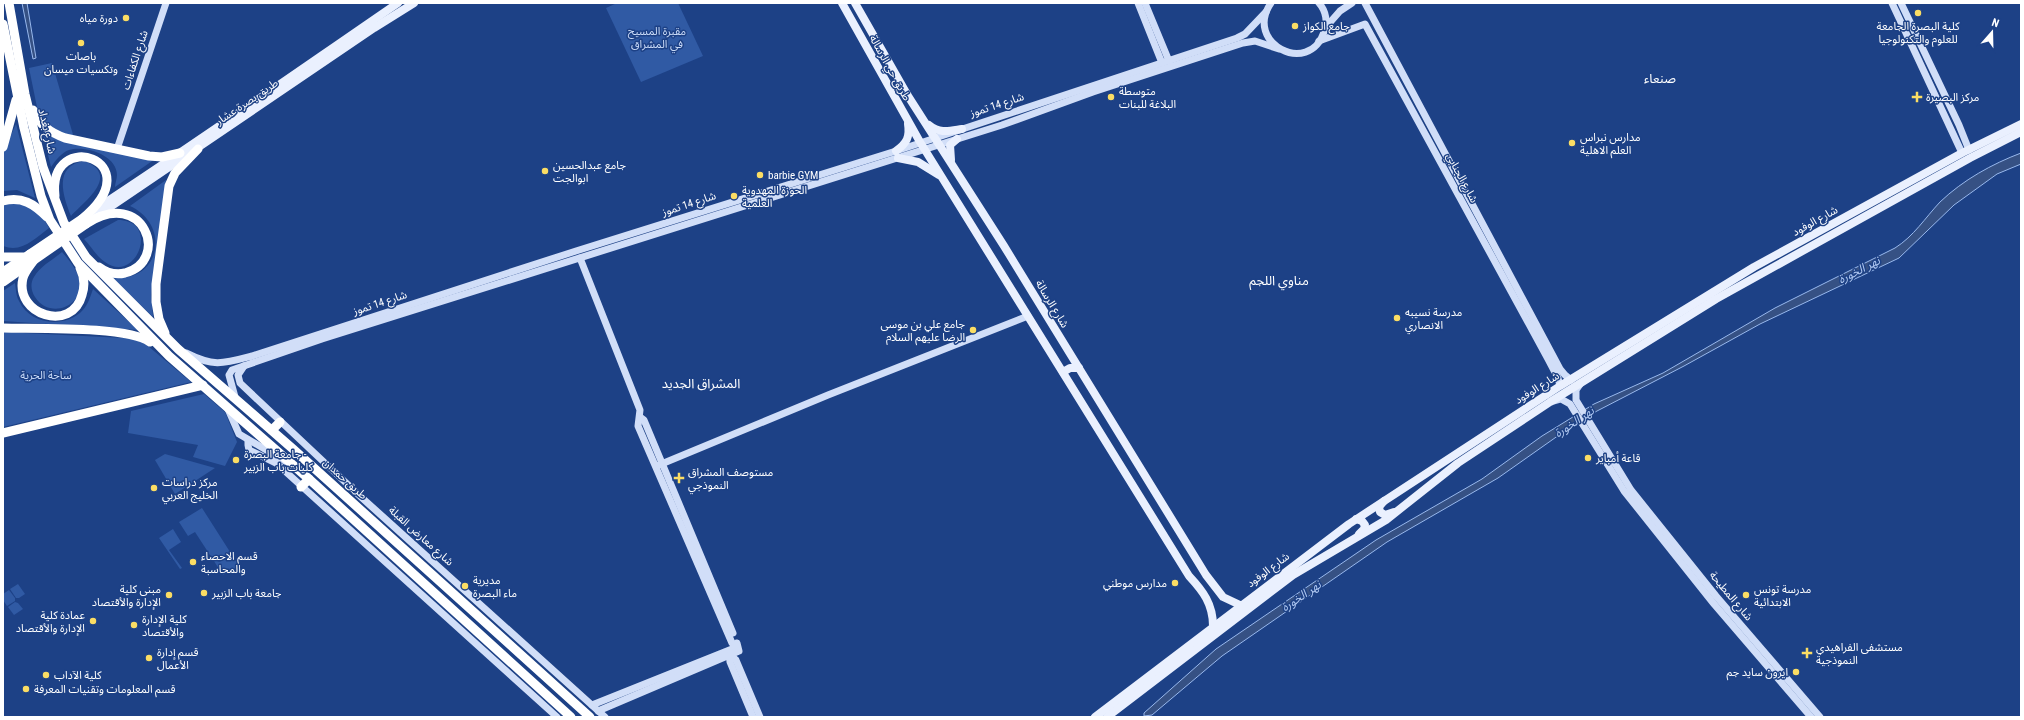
<svg xmlns="http://www.w3.org/2000/svg" width="2024" height="720" font-family="'Roboto Condensed','Noto Sans Arabic',sans-serif">
<rect width="100%" height="100%" fill="#1d4186"/>
<g fill="#305aa4">
<path d="M 617,3 L 678,3 L 703,56 L 641,82 L 606,8 Z"/>
<path d="M 52,63 L 74,138 L 59,134 L 39,117 L 29,68 Z"/>
<path d="M 16,124 L 35,198 L 17,190 L 3,191 L 3,153 Z"/>
<path d="M 43,134 L 155,159 L 115,187 C 115,183 117,179 117,175 C 117,155 85,145 69,150 C 62,152 55,161 51,167 Z"/>
<path d="M 84,161 C 121,175 85,201 71,216 C 63,196 53,166 84,161 Z"/>
<path d="M 166,180 L 151,295 L 153,317 L 113,278 C 161,282 171,225 130,206 Z"/>
<path d="M 9,203 C 28,204 40,210 49,228 C 34,239 22,253 3,246 L 3,206 Z"/>
<path d="M 118,220 C 161,220 136,285 105,262 C 96,256 91,246 84,239 Z"/>
<path d="M 62,252 C 70,261 79,272 80,284 C 81,309 48,318 35,297 C 31,291 30,283 34,277 C 40,266 53,260 62,252 Z"/>
<path d="M 15,283 C 16,289 16,296 19,301 C 30,324 61,328 80,313 C 87,307 90,298 93,289 L 138,330 L 3,321 L 3,291 Z"/>
<path d="M 3,332 L 124,338 L 138,340 L 148,346 L 191,382 L 3,427 Z"/>
<path d="M 204,394 L 225,412 L 237,442 L 225,466 L 193,457 L 198,445 L 128,433 L 131,411 Z"/>
<path d="M 165,454 L 215,468 L 175,494 L 155,460 Z"/>
<path d="M 202,508 L 239,566 L 223,575 L 195,532 L 188,536 L 179,522 Z"/>
<path d="M 173,529 L 181,542 L 169,550 L 182,568 L 180,569 L 159,538 Z"/>
<path d="M 18,584 L 25,594 L 19,598 L 16,598 L 10,589 Z"/>
<path d="M 9,590 L 15,598 L 15,601 L 7,606 L 3,600 L 3,594 Z"/>
<path d="M 15,602 L 18,603 L 23,609 L 14,615 L 8,607 Z"/>
</g>
<g fill="#365184" stroke="#98b8ed">
<path d="M 22,3 L 27,3 L 36,58 L 33,59 Z"/>
<path d="M 2021,153 L 2021,164 L 1997,174 L 1954,205 L 1899,258 L 1760,324 L 1684,366 L 1597,411 L 1569,428 L 1498,478 L 1387,542 L 1222,656 L 1152,715 L 1144,716 L 1144,713 L 1216,649 L 1376,540 L 1482,479 L 1542,436 L 1594,404 L 1663,373 L 1775,308 L 1895,248 C 1914,236 1925,218 1940,202 C 1963,180 1992,164 2021,153 Z"/>
</g>
<g fill="none" stroke-linecap="round" stroke-linejoin="round">
<g stroke="#d1def8" stroke-width="7">
<path d="M 1138,3 L 1162,63"/>
<path d="M 1145,3 L 1169,61"/>
<path d="M 1271,3 C 1243,43 1309,77 1324,32 C 1328,22 1326,11 1319,3"/>
<path d="M 1365,3 L 1560,369 L 1565,375 L 1571,380"/>
<path d="M 1892,3 L 1962,153"/>
<path d="M 1901,3 L 1959,125 L 1969,150"/>
<path d="M 1326,27 L 1340,11 L 1352,3"/>
<path d="M 1319,41 L 1365,24 L 1548,359 L 1558,378 L 1560,386"/>
<path d="M 117,149 L 166,3"/>
<path d="M 580,258 L 640,410 L 638,426 L 732,643 L 737,647"/>
<path d="M 186,353 C 214,367 222,364 252,356 L 576,251 L 896,151 L 1237,38 L 1245,34 L 1266,12"/>
<path d="M 244,366 L 238,375 L 240,383 L 361,497 L 605,717"/>
<path d="M 1581,383 L 1576,390 L 1576,400 L 1631,490 L 1716,596 L 1820,717"/>
<path d="M 235,397 L 229,375 L 232,370 L 322,339 L 1002,125 L 1093,92 L 1243,43 L 1255,41 L 1279,49"/>
<path d="M 1554,401 L 1561,399 L 1570,404 L 1624,491 L 1714,604 L 1811,717"/>
<path d="M 228,409 L 239,434 L 285,461"/>
<path d="M 640,417 L 644,420 L 733,633"/>
<path d="M 248,440 L 248,445 L 249,450 L 276,463 L 286,472 L 557,717"/>
<path d="M 659,465 L 828,395 L 1028,316"/>
<path d="M 729,652 L 730,662 L 753,717"/>
<path d="M 730,655 L 736,660 L 760,717"/>
<path d="M 592,705 L 737,647"/>
<path d="M 598,711 L 739,651 L 737,643"/>
</g>
<g stroke="#eaf0fe" stroke-width="8">
<path d="M 842,3 L 920,142 L 1189,576 C 1203,591 1213,604 1213,626"/>
<path d="M 855,3 L 908,96 L 1004,246 L 1206,575 L 1223,597 L 1240,605"/>
<path d="M 929,125 C 940,134 949,131 962,129"/>
<path d="M 896,151 C 907,143 910,137 908,124"/>
<path d="M 898,158 L 918,162 L 939,175"/>
<path d="M 951,160 L 950,145 L 957,139"/>
<path d="M 91,212 C 195,144 296,73 398,3"/>
<path d="M 97,216 L 374,28 L 414,3"/>
<path d="M 1063,372 L 1070,368 L 1079,368"/>
<path d="M 1384,501 L 1379,507 L 1380,512 L 1385,515 L 1394,512"/>
<path d="M 1356,519 L 1362,521 L 1365,525 L 1364,529 L 1359,534"/>
<path d="M 1095,717 L 1349,524 L 1560,386 L 1754,267 L 1962,153 L 2021,124"/>
<path d="M 1107,717 L 1293,575 L 1386,520 L 1458,463 L 1550,402 L 1716,299 L 1970,158 L 2021,132"/>
</g>
<g stroke="#fff" stroke-width="9">
<path d="M 9,3 L 25,94 L 43,167 L 64,223 L 86,257 L 178,349 L 293,449 L 590,717"/>
<path d="M 3,24 L 24,128 L 41,196 L 50,220 L 78,263 L 169,356 L 309,479 L 571,717"/>
<path d="M 33,110 C 40,125 49,132 65,138 L 149,156 L 162,157 L 180,153"/>
<path d="M 3,147 L 16,100"/>
<path d="M 55,196 C 47,126 154,160 82,219"/>
<path d="M 3,201 C 22,196 34,204 47,217"/>
<path d="M 86,224 C 144,186 171,261 125,273 C 116,275 107,273 99,267"/>
<path d="M 3,257 L 23,257"/>
<path d="M 34,260 C 30,266 25,271 23,278 C 14,315 72,333 82,295 C 85,286 84,276 80,268"/>
<path d="M 3,272 L 30,254"/>
<path d="M 3,282 L 30,263"/>
<path d="M 3,328 C 34,329 128,326 150,342"/>
<path d="M 165,333 L 159,319 L 156,302 L 156,284 L 169,186 L 175,173 L 198,149"/>
<path d="M 272,430 L 280,422"/>
<path d="M 3,433 L 203,385"/>
<path d="M 301,487 L 309,479"/>
</g>
<g stroke="#fff" stroke-width="9">
<path d="M 30,254 L 82,219"/>
<path d="M 34,260 L 86,224"/>
</g>
</g>
<g fill="#fbdd64" stroke="#1d4186" stroke-width="1.5">
<circle cx="1918" cy="13" r="4"/>
<circle cx="126" cy="18" r="4"/>
<circle cx="1295" cy="26" r="4"/>
<circle cx="81" cy="43" r="4"/>
<circle cx="1111" cy="97" r="4"/>
<path d="M1915 91h4v4h4v4h-4v4h-4v-4h-4v-4h4z"/>
<circle cx="1572" cy="143" r="4"/>
<circle cx="545" cy="171" r="4"/>
<circle cx="760" cy="175" r="4"/>
<circle cx="734" cy="196" r="4"/>
<circle cx="1397" cy="318" r="4"/>
<circle cx="973" cy="330" r="4"/>
<circle cx="1588" cy="458" r="4"/>
<circle cx="236" cy="460" r="4"/>
<path d="M677 472h4v4h4v4h-4v4h-4v-4h-4v-4h4z"/>
<circle cx="154" cy="488" r="4"/>
<circle cx="193" cy="562" r="4"/>
<circle cx="1175" cy="583" r="4"/>
<circle cx="465" cy="586" r="4"/>
<circle cx="204" cy="593" r="4"/>
<circle cx="169" cy="595" r="4"/>
<circle cx="1746" cy="595" r="4"/>
<circle cx="93" cy="621" r="4"/>
<circle cx="134" cy="625" r="4"/>
<path d="M1805 647h4v4h4v4h-4v4h-4v-4h-4v-4h4z"/>
<circle cx="149" cy="658" r="4"/>
<circle cx="1796" cy="672" r="4"/>
<circle cx="46" cy="675" r="4"/>
<circle cx="26" cy="689" r="4"/>
</g>
<g text-anchor="middle" dominant-baseline="central" stroke-width="3" stroke-linejoin="round" paint-order="stroke">
<g font-size="11" fill="#fff" stroke="#1d4186" text-anchor="start">
<text x="118" y="18" text-anchor="end">دورة مياه</text>
<text x="1303" y="26">جامع الكواز</text>
<text x="1918" y="26" text-anchor="middle">كلية البصرة الجامعة<tspan x="1918" dy="13">للعلوم والتكنولوجيا</tspan></text>
<text x="81" y="56" text-anchor="middle">باصات<tspan x="81" dy="13">وتكسيات ميسان</tspan></text>
<text x="1119" y="91">متوسطة<tspan x="1119" dy="13">البلاغة للبنات</tspan></text>
<text x="1926" y="97">مركز البصيرة</text>
<text x="1580" y="137">مدارس نبراس<tspan x="1580" dy="13">العلم الاهلية</tspan></text>
<text x="553" y="165">جامع عبدالحسين<tspan x="553" dy="13">ابوالجت</tspan></text>
<text x="768" y="175">barbie GYM</text>
<text x="742" y="190">الحوزة المهدوية<tspan x="742" dy="13">العلمية</tspan></text>
<text x="1405" y="312">مدرسة نسيبه<tspan x="1405" dy="13">الانصاري</tspan></text>
<text x="965" y="324" text-anchor="end">جامع علي بن موسى<tspan x="965" dy="13">الرضا عليهم السلام</tspan></text>
<text x="244" y="454">جامعة البصرة -<tspan x="244" dy="13">كليات باب الزبير</tspan></text>
<text x="1596" y="458">قاعة أمباير</text>
<text x="688" y="472">مستوصف المشراق<tspan x="688" dy="13">النموذجي</tspan></text>
<text x="162" y="482">مركز دراسات<tspan x="162" dy="13">الخليج العربي</tspan></text>
<text x="201" y="556">قسم الاحصاء<tspan x="201" dy="13">والمحاسبة</tspan></text>
<text x="473" y="580">مديرية<tspan x="473" dy="13">ماء البصرة</tspan></text>
<text x="1167" y="583" text-anchor="end">مدارس موطني</text>
<text x="161" y="589" text-anchor="end">مبنى كلية<tspan x="161" dy="13">الإدارة والأقتصاد</tspan></text>
<text x="1754" y="589">مدرسة تونس<tspan x="1754" dy="13">الابتدائية</tspan></text>
<text x="212" y="593">جامعة باب الزبير</text>
<text x="85" y="615" text-anchor="end">عمادة كلية<tspan x="85" dy="13">الإدارة والأقتصاد</tspan></text>
<text x="142" y="619">كلية الإدارة<tspan x="142" dy="13">والأقتصاد</tspan></text>
<text x="1816" y="647">مستشفى الفراهيدي<tspan x="1816" dy="13">النموذجية</tspan></text>
<text x="157" y="652">قسم إدارة<tspan x="157" dy="13">الأعمال</tspan></text>
<text x="1788" y="672" text-anchor="end">ايرون سايد جم</text>
<text x="54" y="675">كلية الآداب</text>
<text x="34" y="689">قسم المعلومات وتقنيات المعرفة</text>
</g>
<g font-size="11" fill="#cadbf8" stroke="#1d4186">
<text x="657" y="31">مقبرة المسيح<tspan x="657" dy="13">في المشراق</tspan></text>
<text x="46" y="375">ساحة الحرية</text>
</g>
<g font-size="11" fill="#fff" stroke="#1d4186">
<text transform="translate(135 60) rotate(-72)">شارع الكفاءات</text>
<text transform="translate(890 68) rotate(61)">طريق حي الرسالة</text>
<text transform="translate(247 102) rotate(-34)">طريق بصرة عشار</text>
<text transform="translate(997 105) rotate(-18)">شارع 14 تموز</text>
<text transform="translate(47 131) rotate(77)">شارع بغداد</text>
<text transform="translate(1462 178) rotate(62)">شارع الجنابي</text>
<text transform="translate(689 204) rotate(-18)">شارع 14 تموز</text>
<text transform="translate(1815 221) rotate(-29)">شارع الوفود</text>
<text transform="translate(380 303) rotate(-18)">شارع 14 تموز</text>
<text transform="translate(1052 304) rotate(59)">شارع الرسالة</text>
<text transform="translate(1537 388) rotate(-32)">شارع الوفود</text>
<text transform="translate(345 479) rotate(42)">طريق حمدان</text>
<text transform="translate(421 536) rotate(42)">شارع معارض القبلة</text>
<text transform="translate(1268 570) rotate(-37)">شارع الوفود</text>
<text transform="translate(1731 596) rotate(50)">شارع المطيحة</text>
</g>
<g font-size="12" font-style="italic" fill="#b1c9f2" stroke="#1d4186">
<text transform="translate(1859 270) rotate(-27)">نهر الخورة</text>
<text transform="translate(1574 422) rotate(-34)">نهر الخورة</text>
<text transform="translate(1301 596) rotate(-34)">نهر الخورة</text>
</g>
<g font-size="13" fill="#fff" stroke="#1d4186">
<text x="1660" y="78">صنعاء</text>
<text x="1279" y="280">مناوي اللجم</text>
<text x="701" y="383">المشراق الجديد</text>
</g>
</g>
<rect width="2024" height="720" fill="none" stroke="#ffffff" stroke-width="8"/>
<g transform="translate(1992 32) rotate(20)" stroke="#1d4186" stroke-width="3" paint-order="stroke">
<path d="M0-3L7 15L0 10L-7 15Z" fill="#ffffff"/>
<text y="-6" font-size="11" font-weight="bold" text-anchor="middle" fill="#ffffff">N</text>
</g>
</svg>
